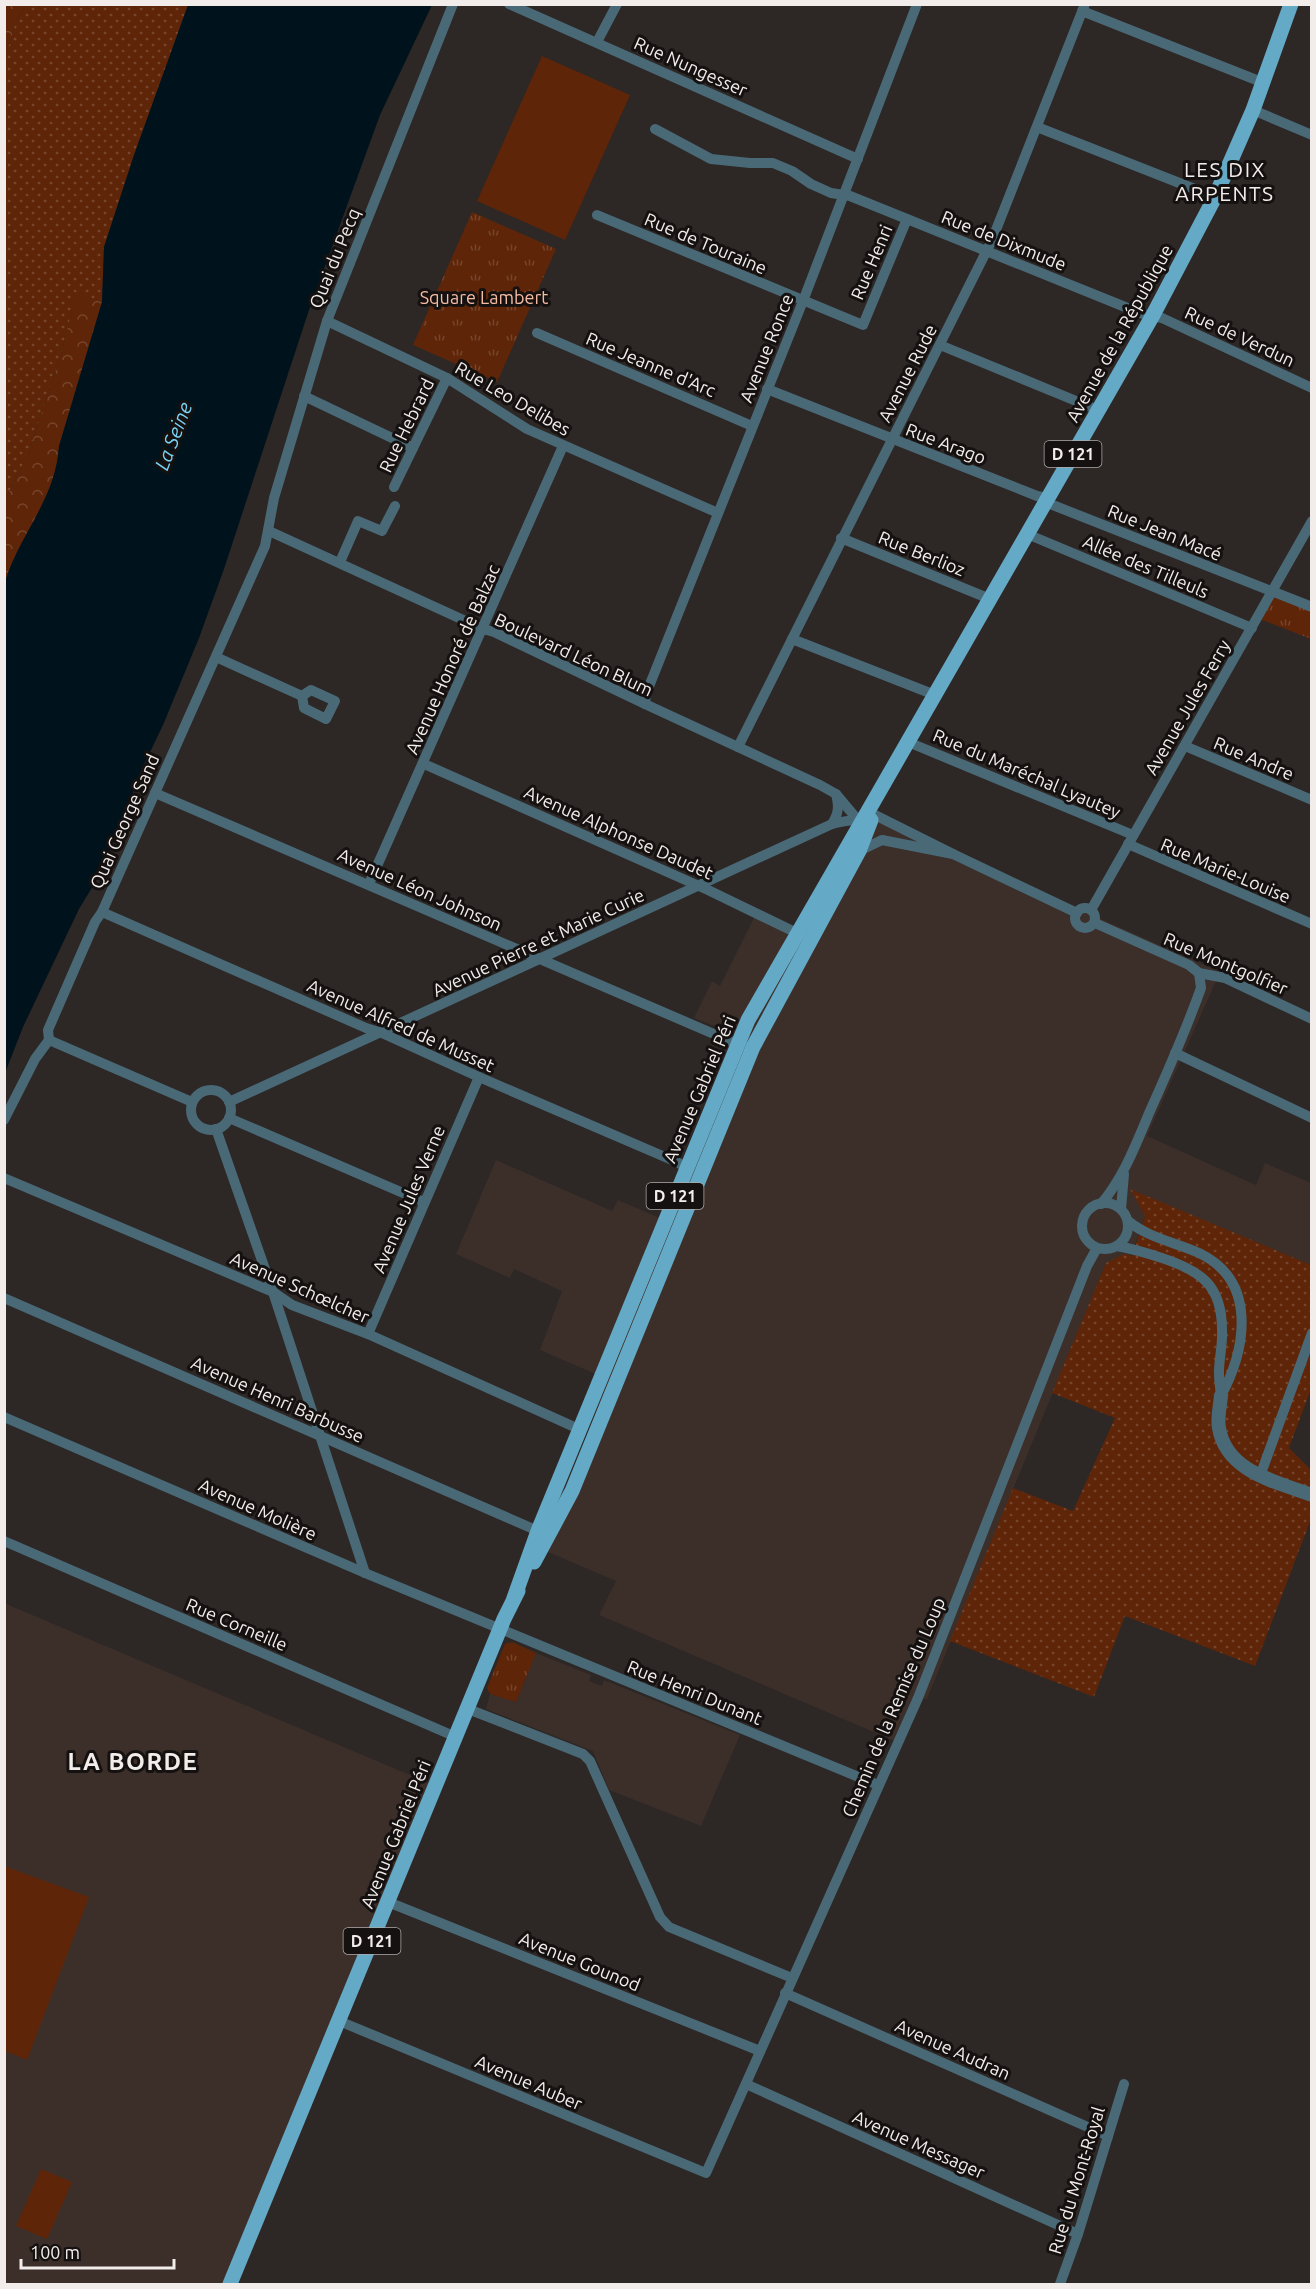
<svg xmlns="http://www.w3.org/2000/svg" width="1316" height="2289" font-family="Ubuntu,sans-serif">
<defs>
<pattern id="grass-dots" width="8" height="8" patternUnits="userSpaceOnUse" patternTransform="scale(1.5)"><rect width="8" height="8" fill="#5e2508"/><path d="M2 2h.1M6 6h.1" fill="none" stroke="#76452c" stroke-width="1.8" stroke-linecap="round"/></pattern>
<pattern id="forest-crowns" width="20" height="18" patternUnits="userSpaceOnUse" patternTransform="scale(1.5)"><rect width="20" height="18" fill="#5e2508"/><path d="M2 6a3 3 0 1 1 6 0M12 15a3 3 0 1 1 6 0" fill="none" stroke="#76452c"/></pattern>
<pattern id="park-tufts" width="24" height="20" patternUnits="userSpaceOnUse" patternTransform="scale(1.5)"><rect width="24" height="20" fill="#5e2508"/><path d="M3 7l-1-3M5 7V3M7 7l1-3M15 17l-1-3M17 17v-4M19 17l1-3" fill="none" stroke="#76452c"/></pattern>
</defs>
<rect width="100%" height="100%" fill="#2d2725"/>
<g fill="#3c2f2a">
<path d="M 861,812 L 1220,972 L 1147,1136 L 1256,1185 L 1265,1163 L 1311,1183 L 1311,1265 L 1131,1190 L 1145,1216 L 1131,1256 L 1106,1263 L 927,1699 L 918,1698 L 902,1744 L 599,1615 L 616,1581 L 548,1552 L 607,1379 L 540,1350 L 562,1291 L 514,1269 L 510,1278 L 456,1254 L 496,1160 L 612,1211 L 618,1200 L 662,1219 L 733,1033 L 694,1018 L 712,981 L 720,986 L 756,914 L 795,929 Z"/>
<path d="M 4,1603 L 436,1786 L 226,2284 L 5,2284 Z"/>
<path d="M 536,1653 L 591,1675 L 589,1681 L 602,1686 L 604,1680 L 740,1735 L 701,1826 L 609,1790 L 593,1751 L 486,1709 L 490,1694 L 516,1702 Z"/>
</g>
<g fill="url(#grass-dots)">
<path d="M 26,5 L 188,5 L 134,155 L 104,247 L 102,302 L 76,295 L 62,351 L 29,452 L 5,500 L 5,50 L 9,45 L 16,21 Z"/>
<path d="M 1130,1189 L 1311,1265 L 1311,1389 L 1289,1448 L 1311,1470 L 1311,1519 L 1255,1666 L 1125,1616 L 1094,1697 L 950,1641 L 1013,1488 L 1073,1511 L 1115,1418 L 1052,1393 L 1106,1263 L 1124,1254 L 1132,1256 L 1145,1216 Z"/>
</g>
<g fill="url(#forest-crowns)">
<path d="M 5,4 L 26,5 L 16,21 L 9,45 L 5,50 Z"/>
<path d="M 76,294 L 102,302 L 59,446 C 56,499 19,535 5,582 L 5,500 L 29,452 L 62,351 Z"/>
</g>
<g fill="url(#park-tufts)">
<path d="M 472,212 L 556,249 L 497,382 L 413,345 Z"/>
<path d="M 1272,592 L 1311,607 L 1311,639 L 1257,618 Z"/>
<path d="M 512,1642 L 536,1653 L 516,1702 L 490,1694 L 487,1688 L 505,1644 Z"/>
</g>
<g fill="#5e2508">
<path d="M 542,56 L 630,95 L 565,240 L 477,201 Z"/>
<path d="M 4,1866 L 89,1897 L 27,2060 L 5,2051 Z"/>
<path d="M 41,2169 L 72,2182 L 47,2239 L 16,2226 Z"/>
</g>
<path fill="#00131d" d="M 188,5 L 432,5 L 380,115 L 309,310 L 224,569 L 199,638 L 163,725 L 141,771 L 117,834 L 96,881 L 79,909 L 23,1027 L 5,1073 L 5,582 C 19,535 56,499 59,446 L 102,302 L 104,247 L 134,155 Z"/>
<g fill="none" stroke-linecap="round" stroke-linejoin="round">
<g stroke="#496977" stroke-width="10">
<path d="M 509,4 L 858,159"/>
<path d="M 1082,11 L 1264,83"/>
<path d="M 597,42 L 617,4"/>
<path d="M 1253,110 L 1312,135"/>
<path d="M 1037,127 L 1215,197"/>
<path d="M 655,129 L 711,159 L 750,163 L 773,163 L 792,171 L 811,184 L 831,193 L 850,196 L 1140,313 L 1162,318 L 1312,388"/>
<path d="M 597,215 L 863,325 L 907,219"/>
<path d="M 327,321 L 447,378 L 527,429 L 718,513"/>
<path d="M 537,333 L 752,426"/>
<path d="M 940,345 L 1098,410"/>
<path d="M 767,389 L 1037,496 L 1048,498"/>
<path d="M 304,396 L 413,448"/>
<path d="M 394,487 L 447,378"/>
<path d="M 1045,502 L 1312,607"/>
<path d="M 269,531 L 483,629 L 494,632 L 645,704 L 820,785 L 836,794 L 857,819"/>
<path d="M 1027,534 L 1252,628"/>
<path d="M 841,538 L 990,599"/>
<path d="M 340,562 L 358,521 L 382,531 L 395,506"/>
<path d="M 792,639 L 935,695"/>
<path d="M 216,657 L 302,696"/>
<path d="M 311,690 L 335,701 L 326,719 L 304,708 L 302,696 Z"/>
<path d="M 645,704 L 646,694 L 803,301 L 917,4"/>
<path d="M 908,742 L 1133,835"/>
<path d="M 1185,746 L 1312,800"/>
<path d="M 738,747 L 992,240 L 1085,4"/>
<path d="M 424,764 L 708,890 L 799,934"/>
<path d="M 155,793 L 737,1044"/>
<path d="M 832,824 C 839,813 839,806 836,794"/>
<path d="M 1128,844 L 1312,924"/>
<path d="M 953,854 L 1077,913"/>
<path d="M 369,884 L 563,446"/>
<circle cx="1085" cy="918" r="10"/>
<path d="M 1091,910 L 1312,521"/>
<path d="M 102,912 L 366,1028 L 382,1033 L 479,1077 L 679,1163 L 687,1169"/>
<path d="M 1095,923 L 1189,965 L 1199,973 L 1225,978 L 1312,1019"/>
<path d="M 49,1040 L 192,1102"/>
<path d="M 1175,1053 L 1312,1118"/>
<circle cx="211" cy="1110" r="20"/>
<path d="M 229,1102 L 832,824 C 846,820 860,821 873,814 L 953,854 L 882,840 L 859,851"/>
<path d="M 229,1118 L 424,1202"/>
<path d="M 4,1120 L 35,1059 L 49,1040 L 48,1030 L 95,922 L 102,912 L 265,546 L 274,498 L 327,321 L 453,4"/>
<path d="M 216,1129 L 273,1292 L 365,1573"/>
<path d="M 4,1178 L 273,1292 L 292,1305 L 368,1334 L 581,1430"/>
<circle cx="1105" cy="1226" r="23"/>
<path d="M 1101,1204 C 1124,1177 1136,1144 1150,1111 C 1168,1071 1186,1030 1201,988 L 1199,973"/>
<path d="M 1121,1209 L 1124,1174"/>
<path d="M 1128,1221 C 1149,1238 1174,1242 1199,1253 C 1258,1281 1246,1349 1221,1396"/>
<path d="M 1117,1246 C 1133,1249 1147,1253 1162,1258 C 1201,1271 1222,1285 1222,1330 C 1223,1344 1219,1358 1219,1372 C 1219,1380 1220,1388 1221,1395"/>
<path d="M 4,1298 L 538,1531"/>
<path d="M 368,1334 L 479,1077"/>
<path d="M 4,1417 L 365,1573 L 878,1785"/>
<path d="M 1260,1476 L 1312,1333"/>
<path d="M 4,1541 L 456,1737"/>
<path d="M 468,1709 L 583,1754 L 590,1761 L 660,1917 L 669,1927 L 792,1978"/>
<path d="M 388,1902 L 760,2051"/>
<path d="M 785,1993 L 1108,2136"/>
<path d="M 339,2021 L 706,2173 L 918,1698 L 1087,1266 L 1097,1248"/>
<path d="M 746,2084 L 1078,2234"/>
<path d="M 1060,2284 L 1078,2234 L 1124,2084"/>
</g>
<path stroke="#496977" stroke-width="14" d="M 1221,1396 C 1220,1407 1217,1418 1219,1428 C 1226,1472 1277,1482 1312,1495"/>
<g stroke="#64a9c5" stroke-width="15">
<path d="M 534,1562 L 572,1491 L 753,1047 L 859,851 L 871,820"/>
<path d="M 514,1598 L 538,1531 L 748,1020 L 1153,315 L 1215,197 L 1253,110 L 1291,4"/>
<path d="M 230,2284 L 504,1619 L 518,1591"/>
</g>
</g>
<g text-anchor="middle" dominant-baseline="central" stroke-width="6" stroke-linejoin="round" paint-order="stroke">
<g fill="#141110" stroke="#afaba9" stroke-width="1.5">
<rect x="1044.5" y="441" width="57" height="26" rx="4.5"/>
<rect x="646.5" y="1183" width="57" height="26" rx="4.5"/>
<rect x="343.5" y="1928" width="57" height="26" rx="4.5"/>
</g>
<g font-size="16" font-weight="bold" fill="#f2edeb">
<text x="1073" y="454">D 121</text>
<text x="675" y="1196">D 121</text>
<text x="372" y="1941">D 121</text>
</g>
<g font-size="18" fill="#f2edeb" stroke="#141110">
<text transform="translate(691 66) rotate(24)">Rue Nungesser</text>
<text transform="translate(1004 240) rotate(22)">Rue de Dixmude</text>
<text transform="translate(706 243) rotate(23)">Rue de Touraine</text>
<text transform="translate(334 258) rotate(-68)">Quai du Pecq</text>
<text transform="translate(871 262) rotate(-67)">Rue Henri</text>
<text transform="translate(1119 333) rotate(-61)">Avenue de la République</text>
<text transform="translate(1240 336) rotate(25)">Rue de Verdun</text>
<text transform="translate(766 348) rotate(-68)">Avenue Ronce</text>
<text transform="translate(651 364) rotate(23)">Rue Jeanne d'Arc</text>
<text transform="translate(907 373) rotate(-63)">Avenue Rude</text>
<text transform="translate(513 398) rotate(30)">Rue Leo Delibes</text>
<text transform="translate(406 425) rotate(-64)">Rue Hebrard</text>
<text transform="translate(946 443) rotate(21)">Rue Arago</text>
<text transform="translate(1165 532) rotate(22)">Rue Jean Macé</text>
<text transform="translate(922 553) rotate(22)">Rue Berlioz</text>
<text transform="translate(1146 566) rotate(23)">Allée des Tilleuls</text>
<text transform="translate(574 654) rotate(25)">Boulevard Léon Blum</text>
<text transform="translate(452 659) rotate(-66)">Avenue Honoré de Balzac</text>
<text transform="translate(1187 707) rotate(-60)">Avenue Jules Ferry</text>
<text transform="translate(1254 758) rotate(23)">Rue Andre</text>
<text transform="translate(1027 773) rotate(23)">Rue du Maréchal Lyautey</text>
<text transform="translate(124 821) rotate(-66)">Quai George Sand</text>
<text transform="translate(619 832) rotate(24)">Avenue Alphonse Daudet</text>
<text transform="translate(1226 870) rotate(23)">Rue Marie-Louise</text>
<text transform="translate(420 889) rotate(24)">Avenue Léon Johnson</text>
<text transform="translate(538 942) rotate(-25)">Avenue Pierre et Marie Curie</text>
<text transform="translate(1226 963) rotate(23)">Rue Montgolfier</text>
<text transform="translate(401 1025) rotate(24)">Avenue Alfred de Musset</text>
<text transform="translate(699 1089) rotate(-67)">Avenue Gabriel Péri</text>
<text transform="translate(408 1199) rotate(-67)">Avenue Jules Verne</text>
<text transform="translate(300 1287) rotate(24)">Avenue Schœlcher</text>
<text transform="translate(278 1399) rotate(24)">Avenue Henri Barbusse</text>
<text transform="translate(258 1509) rotate(24)">Avenue Molière</text>
<text transform="translate(237 1624) rotate(23)">Rue Corneille</text>
<text transform="translate(695 1692) rotate(22)">Rue Henri Dunant</text>
<text transform="translate(893 1707) rotate(-67)">Chemin de la Remise du Loup</text>
<text transform="translate(395 1834) rotate(-68)">Avenue Gabriel Péri</text>
<text transform="translate(580 1961) rotate(22)">Avenue Gounod</text>
<text transform="translate(953 2049) rotate(24)">Avenue Audran</text>
<text transform="translate(529 2082) rotate(23)">Avenue Auber</text>
<text transform="translate(919 2144) rotate(24)">Avenue Messager</text>
<text transform="translate(1076 2180) rotate(-73)">Rue du Mont-Royal</text>
</g>
<g font-size="18" fill="#f4baa2" stroke="#141110">
<text x="484" y="297">Square Lambert</text>
</g>
<g font-size="20" font-style="italic" fill="#78d3f7" stroke="#141110">
<text transform="translate(173 436) rotate(-69)">La Seine</text>
</g>
<g font-size="21" letter-spacing="1.5" fill="#f2edeb" stroke="#141110">
<text x="1225" y="169">LES DIX<tspan x="1225" dy="24">ARPENTS</tspan></text>
</g>
<g font-size="24" font-weight="bold" letter-spacing="1.5" fill="#f2edeb" stroke="#141110">
<text x="133" y="1761">LA BORDE</text>
</g>
</g>
<rect width="1316" height="2289" fill="none" stroke="#f2edeb" stroke-width="12"/>
<path d="M21 2259v9h153v-9" fill="none" stroke="#f2edeb" stroke-width="3"/>
<text x="30" y="2259" font-size="18" fill="#f2edeb" stroke="#141110" stroke-width="4.5" paint-order="stroke">100 m</text>
</svg>
